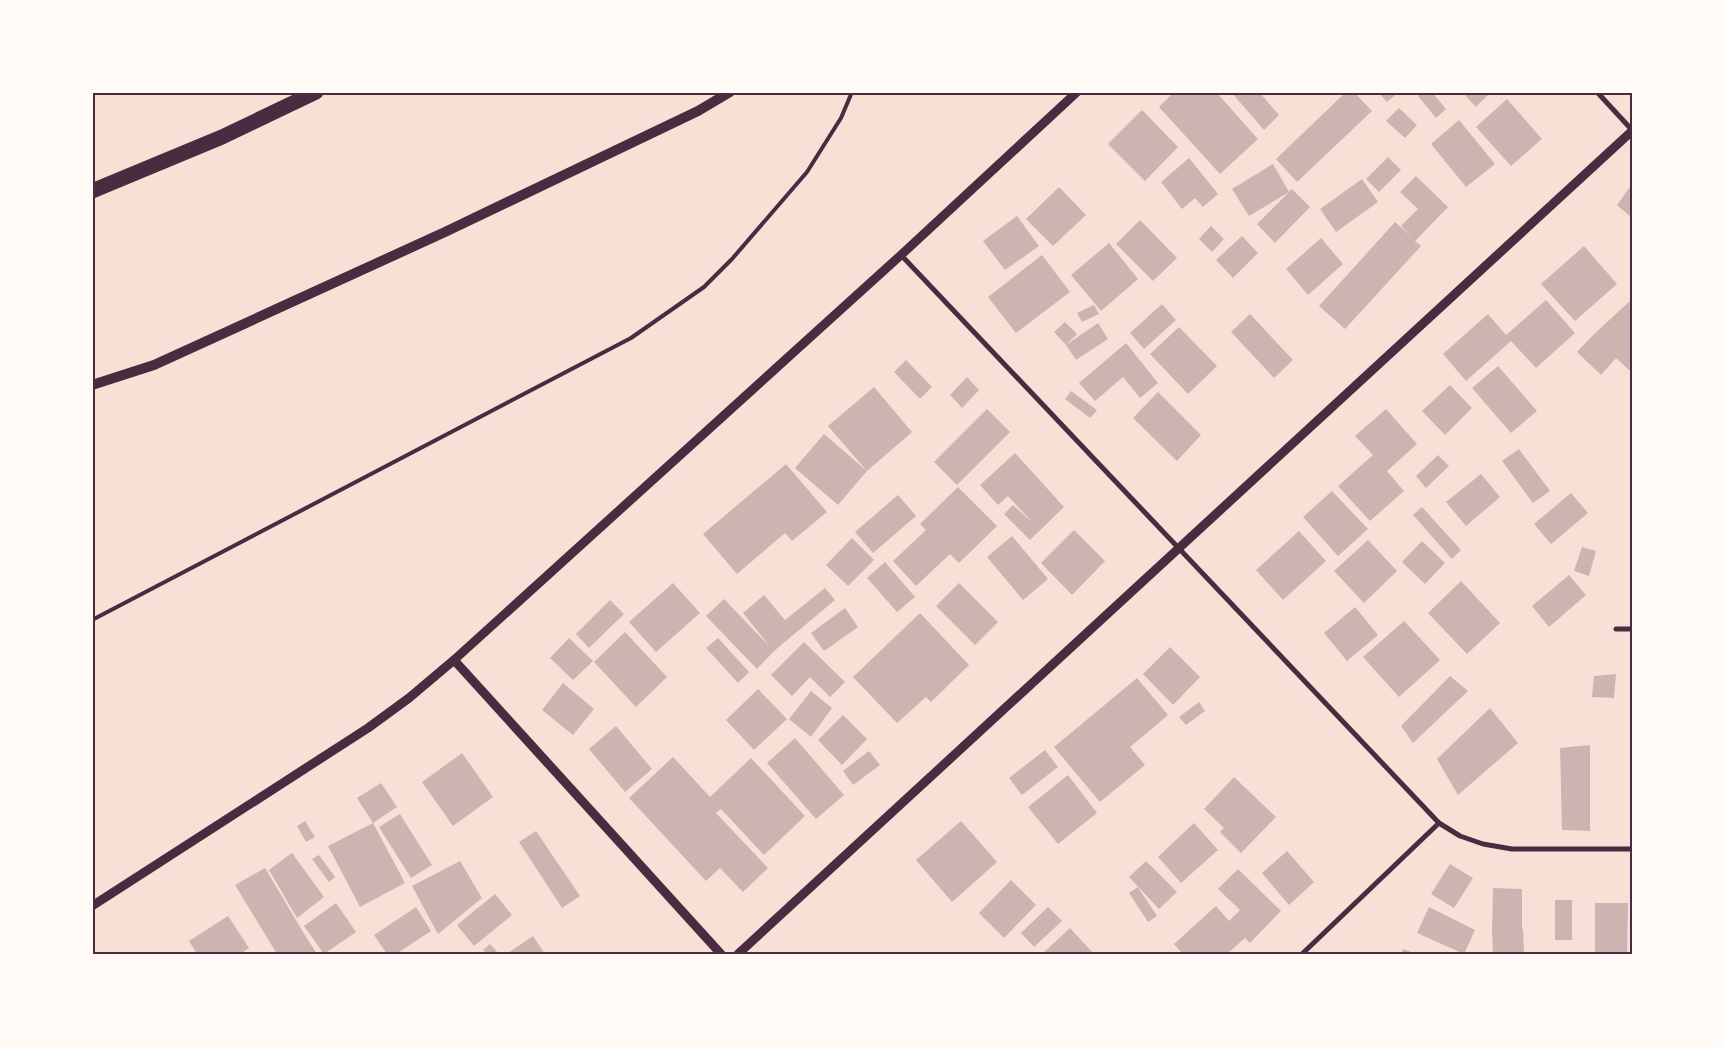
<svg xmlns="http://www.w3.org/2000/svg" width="1725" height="1047" font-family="Lato,sans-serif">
<rect width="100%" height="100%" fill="#f7e1d7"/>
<g fill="#ccb4b1">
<path d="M 1174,92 L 1216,92 L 1258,139 L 1220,174 L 1159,107 Z"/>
<path d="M 1231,92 L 1259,92 L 1279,115 L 1264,130 Z"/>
<path d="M 1346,92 L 1354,92 L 1372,111 L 1297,182 L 1276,159 Z"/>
<path d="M 1378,92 L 1399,92 L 1387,102 Z"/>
<path d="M 1422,92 L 1432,92 L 1446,109 L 1436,118 L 1418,96 Z"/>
<path d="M 1462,92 L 1491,92 L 1476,107 Z"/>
<path d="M 1507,99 L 1542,139 L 1511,166 L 1476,127 Z"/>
<path d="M 1399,108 L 1417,125 L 1405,138 L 1386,121 Z"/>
<path d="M 1142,110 L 1178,147 L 1145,181 L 1108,144 Z"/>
<path d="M 1459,120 L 1495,164 L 1466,187 L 1431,144 Z"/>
<path d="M 1388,157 L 1401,170 L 1379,192 L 1366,179 Z"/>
<path d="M 1189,158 L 1218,194 L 1203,207 L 1195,198 L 1182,209 L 1161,182 Z"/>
<path d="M 1273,164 L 1289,192 L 1249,216 L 1232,189 Z"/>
<path d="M 1416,176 L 1448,207 L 1415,241 L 1421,246 L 1345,329 L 1319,306 L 1395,222 L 1414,239 L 1401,226 L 1418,209 L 1400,192 Z"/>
<path d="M 1362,179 L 1378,202 L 1336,232 L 1320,209 Z"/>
<path d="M 1632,184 L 1632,218 L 1617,205 Z"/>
<path d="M 1059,187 L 1086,215 L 1053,246 L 1026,219 Z"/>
<path d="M 1292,189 L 1310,207 L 1275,243 L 1257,224 Z"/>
<path d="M 1017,216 L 1039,246 L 1005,270 L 983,241 Z"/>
<path d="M 1140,220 L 1177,258 L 1153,281 L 1116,244 Z"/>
<path d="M 1211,226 L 1224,239 L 1212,252 L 1199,239 Z"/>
<path d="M 1242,236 L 1258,253 L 1233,278 L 1216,260 Z"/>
<path d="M 1321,238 L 1343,264 L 1308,295 L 1286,269 Z"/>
<path d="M 1109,243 L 1138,279 L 1101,311 L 1071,275 Z"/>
<path d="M 1584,246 L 1617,284 L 1575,321 L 1541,284 Z"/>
<path d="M 1042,255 L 1070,292 L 1016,333 L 988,297 Z"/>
<path d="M 1546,300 L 1575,333 L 1536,368 L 1511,341 L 1466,381 L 1443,354 L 1488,314 L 1506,335 Z"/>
<path d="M 1630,301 L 1632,304 L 1632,368 L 1629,370 L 1616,358 L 1601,375 L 1577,352 L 1592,336 Z"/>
<path d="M 1162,304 L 1176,320 L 1144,349 L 1130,333 Z"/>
<path d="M 1094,305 L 1099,314 L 1082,322 L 1077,313 Z"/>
<path d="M 1250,314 L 1293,360 L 1274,378 L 1231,332 Z"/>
<path d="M 1065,322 L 1077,334 L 1066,345 L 1098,323 L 1108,339 L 1076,360 L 1066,345 L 1054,332 Z"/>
<path d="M 1179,327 L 1217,366 L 1188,394 L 1150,354 Z"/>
<path d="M 1126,343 L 1158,383 L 1140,398 L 1123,377 L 1095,401 L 1079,383 Z"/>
<path d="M 906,360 L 932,387 L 920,399 L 894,372 Z"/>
<path d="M 1498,366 L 1537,411 L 1511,433 L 1472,388 Z"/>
<path d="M 967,377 L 979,390 L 962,408 L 950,395 Z"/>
<path d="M 1450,385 L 1472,408 L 1445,435 L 1422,411 Z"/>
<path d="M 874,387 L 912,432 L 867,471 L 838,505 L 795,468 L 824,434 L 867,471 L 828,426 Z"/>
<path d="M 1071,391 L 1097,410 L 1090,418 L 1065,399 Z"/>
<path d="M 1158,392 L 1201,435 L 1177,461 L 1133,418 Z"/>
<path d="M 987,409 L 1010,432 L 957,485 L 934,462 Z"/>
<path d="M 1386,409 L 1417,444 L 1387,471 L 1404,491 L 1370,521 L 1338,486 L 1373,455 L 1355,436 Z"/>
<path d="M 1519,449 L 1550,491 L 1533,503 L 1502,461 Z"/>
<path d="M 1015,453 L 1064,507 L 1030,540 L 1004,514 L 1013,505 L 1033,523 L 1008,496 L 998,505 L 980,485 Z"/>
<path d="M 1438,455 L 1449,466 L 1426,488 L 1416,476 Z"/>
<path d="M 786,464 L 827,512 L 792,541 L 785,533 L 737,574 L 703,534 Z"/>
<path d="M 1481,474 L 1500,497 L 1466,526 L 1446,502 Z"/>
<path d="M 958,487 L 997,526 L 959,563 L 950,554 L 916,586 L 893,561 L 926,530 L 920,524 Z"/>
<path d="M 1332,491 L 1368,529 L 1338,556 L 1303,517 Z"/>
<path d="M 1571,493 L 1588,513 L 1551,544 L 1534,524 Z"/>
<path d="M 898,495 L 916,516 L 873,553 L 855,532 Z"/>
<path d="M 1422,507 L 1461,550 L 1452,559 L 1413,515 Z"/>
<path d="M 1074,530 L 1105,561 L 1072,595 L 1041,563 Z"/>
<path d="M 1299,531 L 1326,561 L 1283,600 L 1256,570 Z"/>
<path d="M 1012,536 L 1048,579 L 1023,600 L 987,557 Z"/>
<path d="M 852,538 L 874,560 L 848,586 L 826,565 Z"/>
<path d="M 1368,540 L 1397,571 L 1364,603 L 1334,571 Z"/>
<path d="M 1422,541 L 1445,563 L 1425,584 L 1402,562 Z"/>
<path d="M 1582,547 L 1596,551 L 1589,576 L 1574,571 Z"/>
<path d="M 885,562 L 915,597 L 897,612 L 867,578 Z"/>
<path d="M 1569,575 L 1586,595 L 1549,627 L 1532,606 Z"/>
<path d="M 1461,581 L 1500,623 L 1467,654 L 1428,613 Z"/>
<path d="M 673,583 L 700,613 L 656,652 L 629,622 Z"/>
<path d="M 959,583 L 998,622 L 975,645 L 936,606 Z"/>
<path d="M 825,588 L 835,600 L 774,651 L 757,669 L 706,616 L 724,599 L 771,648 L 743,613 L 764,595 L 785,620 Z"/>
<path d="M 610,600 L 624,614 L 589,648 L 576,634 Z"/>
<path d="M 1355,607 L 1378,635 L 1347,661 L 1324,633 Z"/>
<path d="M 845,608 L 858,627 L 824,651 L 811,633 Z"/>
<path d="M 920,613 L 969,665 L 931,702 L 926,697 L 897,723 L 853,677 Z"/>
<path d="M 1404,621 L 1440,660 L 1399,697 L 1363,657 Z"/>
<path d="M 625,632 L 667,677 L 636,707 L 594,662 Z"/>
<path d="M 569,638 L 593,661 L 573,680 L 550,658 Z"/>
<path d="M 718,638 L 749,672 L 738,683 L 706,648 Z"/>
<path d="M 804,642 L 845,682 L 830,697 L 810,677 L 792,696 L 771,675 Z"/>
<path d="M 1170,647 L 1200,677 L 1173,705 L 1143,674 Z"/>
<path d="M 1616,674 L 1614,698 L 1592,697 L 1594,676 Z"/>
<path d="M 1450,676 L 1468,691 L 1413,743 L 1401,726 Z"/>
<path d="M 1137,678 L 1168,715 L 1130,747 L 1145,765 L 1100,802 L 1054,747 Z"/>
<path d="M 563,683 L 594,709 L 573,735 L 542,710 Z"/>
<path d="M 758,689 L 787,719 L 754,750 L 726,720 Z"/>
<path d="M 811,691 L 832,708 L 811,737 L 789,719 Z"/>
<path d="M 1199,702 L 1205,711 L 1186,725 L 1179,717 Z"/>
<path d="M 1490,708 L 1518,743 L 1458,795 L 1437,759 Z"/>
<path d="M 843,715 L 867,739 L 842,765 L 818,740 Z"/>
<path d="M 616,726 L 652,769 L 625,792 L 589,749 Z"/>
<path d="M 795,738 L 844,795 L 816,819 L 767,763 Z"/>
<path d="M 1590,745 L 1590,831 L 1562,830 L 1560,748 Z"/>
<path d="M 1045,750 L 1058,767 L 1022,795 L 1009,778 Z"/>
<path d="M 869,751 L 880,765 L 853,785 L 843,771 Z"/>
<path d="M 462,753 L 493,797 L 453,826 L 422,782 Z"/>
<path d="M 673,757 L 710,797 L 751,758 L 805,816 L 764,855 L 721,809 L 716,813 L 768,868 L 743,892 L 720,868 L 706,881 L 629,798 Z"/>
<path d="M 1068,775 L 1097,813 L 1058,844 L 1028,807 Z"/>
<path d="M 1234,777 L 1276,817 L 1241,853 L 1220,832 L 1224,828 L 1204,809 Z"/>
<path d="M 381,783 L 397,807 L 373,823 L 357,798 Z"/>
<path d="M 400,814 L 432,865 L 411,878 L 379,827 Z"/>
<path d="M 305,821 L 315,837 L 306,842 L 297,826 Z"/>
<path d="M 961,821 L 997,862 L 952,902 L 916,860 Z"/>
<path d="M 373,823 L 405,883 L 360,907 L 328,846 Z"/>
<path d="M 1194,823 L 1218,850 L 1181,883 L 1158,857 Z"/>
<path d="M 536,831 L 580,896 L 562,908 L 519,842 Z"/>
<path d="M 1287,851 L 1314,882 L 1289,905 L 1262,873 Z"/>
<path d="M 292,853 L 324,897 L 297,918 L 269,870 Z"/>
<path d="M 319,855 L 335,877 L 329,882 L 312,859 Z"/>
<path d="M 460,861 L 482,898 L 438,934 L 412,886 Z"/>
<path d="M 1146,861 L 1177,892 L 1159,909 L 1129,877 Z"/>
<path d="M 1450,864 L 1473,878 L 1454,908 L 1431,894 Z"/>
<path d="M 265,868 L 303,932 L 317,954 L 277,954 L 235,885 Z"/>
<path d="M 1238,869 L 1281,911 L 1250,943 L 1245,938 L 1227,954 L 1183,954 L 1174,944 L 1216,906 L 1229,921 L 1240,910 L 1218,889 Z"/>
<path d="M 1011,880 L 1036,905 L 1004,938 L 979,913 Z"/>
<path d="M 1138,887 L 1157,916 L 1148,922 L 1129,893 Z"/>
<path d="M 1493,888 L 1522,889 L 1522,929 L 1523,929 L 1524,954 L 1493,954 L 1492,931 Z"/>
<path d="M 495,894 L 512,915 L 474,946 L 457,925 Z"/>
<rect x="1555" y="900" width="17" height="40"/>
<path d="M 336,903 L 356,932 L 324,954 L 304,926 Z"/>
<path d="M 1595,903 L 1628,903 L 1627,954 L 1595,954 Z"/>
<path d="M 416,907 L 431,931 L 396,954 L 387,954 L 374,935 Z"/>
<path d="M 1048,907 L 1062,921 L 1034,947 L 1021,933 Z"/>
<path d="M 1429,907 L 1475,930 L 1464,954 L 1417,933 Z"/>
<path d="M 228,916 L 249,948 L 240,954 L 197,954 L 189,941 Z"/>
<path d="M 1070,928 L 1094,954 L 1042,954 Z"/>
<path d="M 533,936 L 545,954 L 506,954 L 511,951 Z"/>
<path d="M 490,944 L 499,954 L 487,954 L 483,950 Z"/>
<path d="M 1403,949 L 1417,954 L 1401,954 Z"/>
</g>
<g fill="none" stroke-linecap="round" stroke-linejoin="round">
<path stroke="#4a2c40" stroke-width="4" d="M 92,620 L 631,338 L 704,287 L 732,259 L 807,172 L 841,118 L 852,92"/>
<g stroke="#4a2c40" stroke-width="5">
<path d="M 1597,92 L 1632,130"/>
<path d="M 901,255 L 1439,823 L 1460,836 L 1483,844 L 1512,849 L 1632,849"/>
<path d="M 1616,629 L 1632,629"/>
<path d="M 1302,954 L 1439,823"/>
</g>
<g stroke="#4a2c40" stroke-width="9">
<path d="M 454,660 L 721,954"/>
<path d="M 92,906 L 368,728 L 409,698 L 454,660 L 901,255 L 1077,92"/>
<path d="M 738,954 L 1632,131"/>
</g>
<path stroke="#4a2c40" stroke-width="10" d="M 92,385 L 154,365 L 445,232 L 698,111 L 730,92"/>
<path stroke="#4a2c40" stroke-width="15" d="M 92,191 L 222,137 L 316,92"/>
</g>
<rect width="1725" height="1047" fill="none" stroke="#fffaf5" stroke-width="188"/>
<rect x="94" y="94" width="1537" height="859" fill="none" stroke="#4a2c40" stroke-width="2"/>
</svg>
